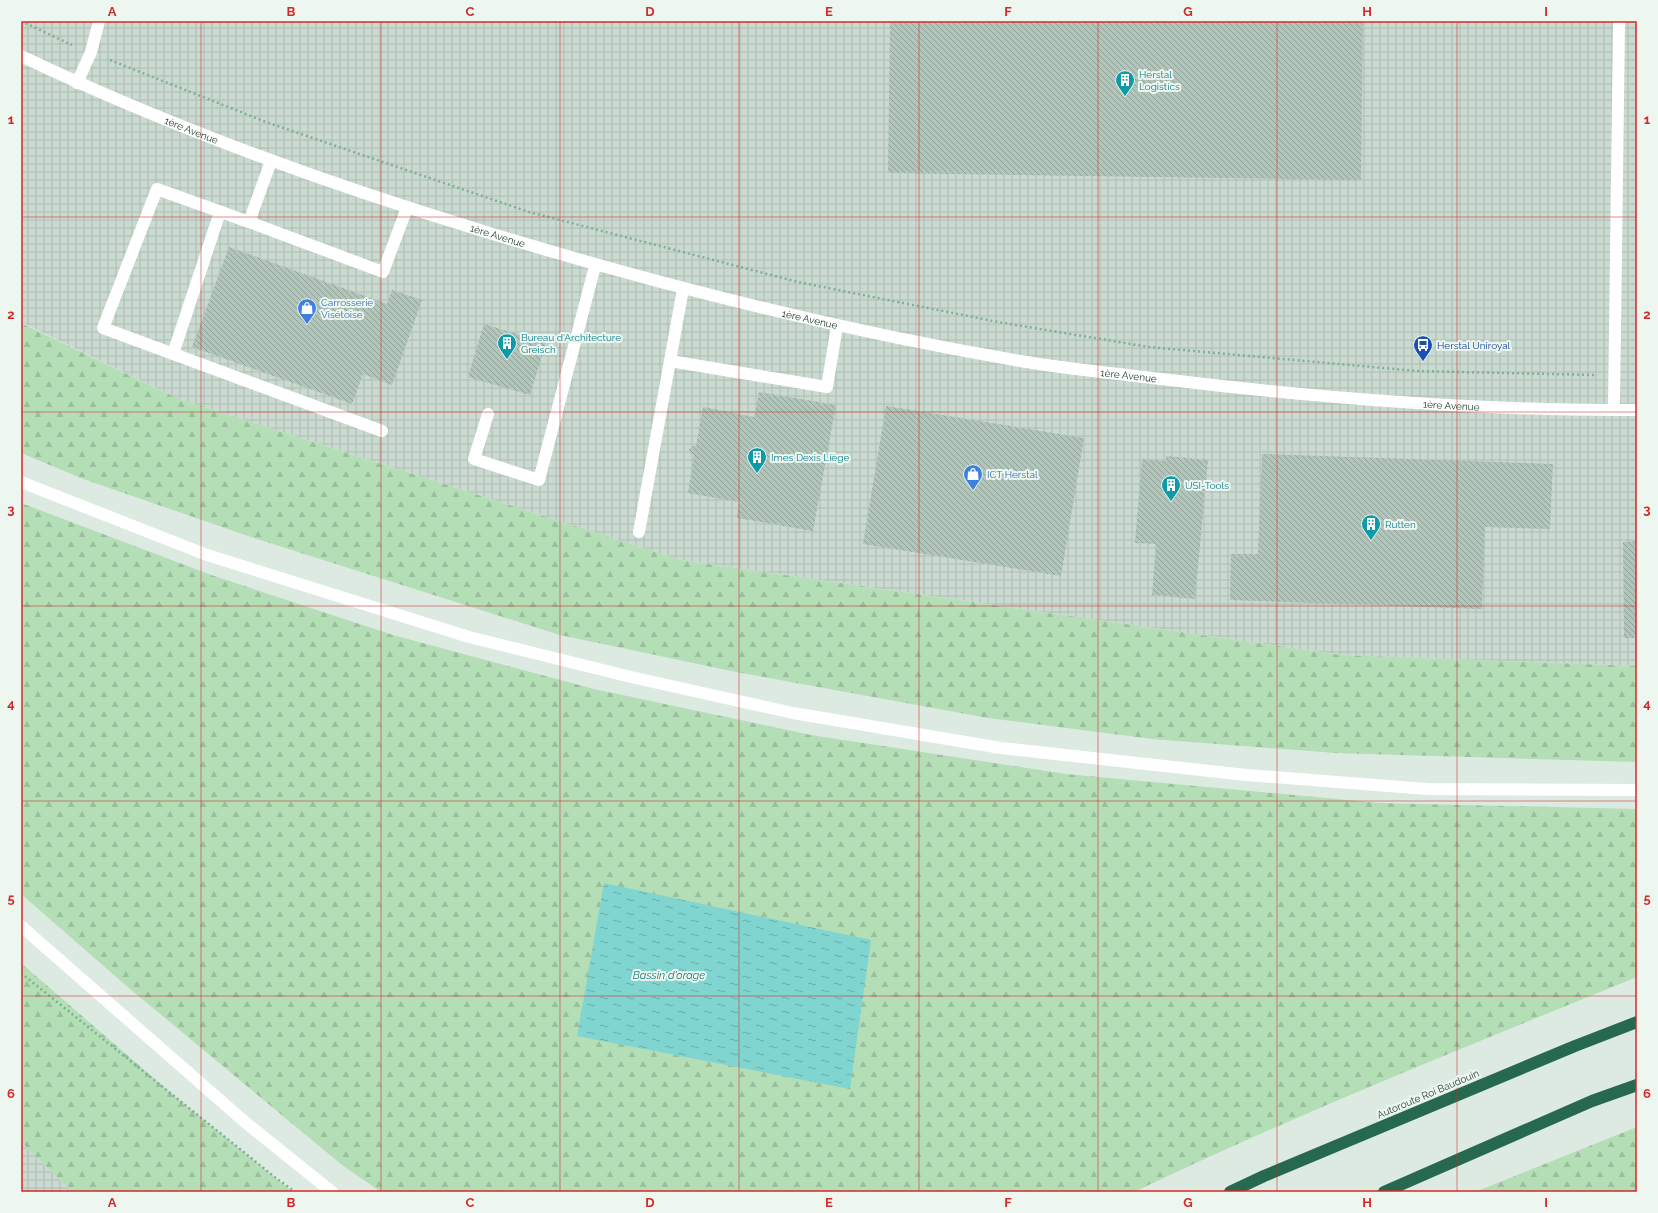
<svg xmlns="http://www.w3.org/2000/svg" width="1658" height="1213" font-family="Raleway,sans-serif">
<defs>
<pattern id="industrial-grid" width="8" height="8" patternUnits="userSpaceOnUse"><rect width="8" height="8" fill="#cbdad0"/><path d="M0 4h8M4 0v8" fill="none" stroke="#aebcb3"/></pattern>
<pattern id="forest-firs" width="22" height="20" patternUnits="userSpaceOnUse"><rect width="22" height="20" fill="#b4deb6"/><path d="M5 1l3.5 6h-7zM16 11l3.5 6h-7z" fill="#9abf9d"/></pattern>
<pattern id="water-ripples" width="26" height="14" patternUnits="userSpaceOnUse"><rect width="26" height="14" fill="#80d5d0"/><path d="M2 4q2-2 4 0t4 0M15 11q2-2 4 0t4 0" fill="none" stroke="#68aea9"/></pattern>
<pattern id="building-back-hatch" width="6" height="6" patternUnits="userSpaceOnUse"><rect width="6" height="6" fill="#b2c5ba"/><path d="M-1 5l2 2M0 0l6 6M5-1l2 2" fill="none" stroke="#90a198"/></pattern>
</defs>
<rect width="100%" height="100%" fill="#ddeae2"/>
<g fill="url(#industrial-grid)">
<path d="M 21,21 L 1637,21 L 1637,666 L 1341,655 L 681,560 L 179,399 L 21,322 Z"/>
<path d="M 21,1142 L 72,1192 L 21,1192 Z"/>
</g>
<g fill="url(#forest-firs)">
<path d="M 21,323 L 179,399 L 681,560 L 1341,655 L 1637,666 L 1637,762 L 1335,753 L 1152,739 L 988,718 L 736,672 L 560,635 L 257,539 L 86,480 L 21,453 Z"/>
<path d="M 21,503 L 214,576 L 393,635 L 594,689 L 811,735 L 1066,774 L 1380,803 L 1637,809 L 1637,977 C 1468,1046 1299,1113 1134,1192 L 381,1192 L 342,1165 L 130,989 L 21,894 Z"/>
<path d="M 21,963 L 172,1094 L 293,1192 L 72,1192 L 21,1142 Z"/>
<path d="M 1637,1127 L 1637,1192 L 1475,1192 Z"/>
</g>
<path fill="url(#water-ripples)" d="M 604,883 L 871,940 L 850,1089 L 577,1036 Z"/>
<g fill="url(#building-back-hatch)">
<path d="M 890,21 L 1363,21 L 1361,180 L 888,173 Z"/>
<path d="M 229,247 L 387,304 L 392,290 L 422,300 L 392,385 L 363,374 L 352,404 L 192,347 Z"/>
<path d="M 484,324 L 546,343 L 530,395 L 468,377 Z"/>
<path d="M 759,392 L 836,405 L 813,531 L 737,518 L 739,502 L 688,493 L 694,455 L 690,453 L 689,449 L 693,446 L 696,446 L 703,407 L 754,417 Z"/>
<path d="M 886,406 L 1084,438 L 1061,576 L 863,544 Z"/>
<path d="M 1262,454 L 1553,464 L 1550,529 L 1485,527 L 1482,609 L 1230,600 L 1231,554 L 1258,554 Z"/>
<path d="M 1166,456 L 1208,460 L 1195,599 L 1152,595 L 1156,544 L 1135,543 L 1142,459 L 1166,461 Z"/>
<path d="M 1637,541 L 1637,638 L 1624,638 L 1623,542 Z"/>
</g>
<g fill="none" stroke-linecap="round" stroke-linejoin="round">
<g stroke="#7bb194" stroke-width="2.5" stroke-dasharray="2 3" stroke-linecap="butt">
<path d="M 21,21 L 72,45"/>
<path d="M 110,60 L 266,122 L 529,212 L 798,282 L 998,322 L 1149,347 L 1417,371 L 1595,375"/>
<path d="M 21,973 L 276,1178 L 294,1191"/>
</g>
<g stroke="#fff" stroke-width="12">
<path id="s1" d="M 21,56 C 170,127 325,183 483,231 C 659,285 838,330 1020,361 C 1066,369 1114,373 1161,379 C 1319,398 1478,411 1637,410"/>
<path d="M 77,83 L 91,52 L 99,21"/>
<path d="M 271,161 L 249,222 L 383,272 L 407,208"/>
<path d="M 249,222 L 157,189 L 103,328 L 382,431"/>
<path d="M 173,354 L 220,212"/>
<path d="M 670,361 L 827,387 L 837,326"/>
<path d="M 1614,410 L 1619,21"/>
<path d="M 488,414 L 474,459 L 539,480 L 595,266"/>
<path d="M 21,482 L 207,555 L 469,637 L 631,677 L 793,713 L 1001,748 L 1246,775 L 1427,789 L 1637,790"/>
<path d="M 639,532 L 683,289"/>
<path d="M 21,926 L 245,1122 L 332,1192"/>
</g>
<g stroke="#27694e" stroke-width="12">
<path d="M 1230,1192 L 1264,1176 L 1575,1046 L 1637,1022"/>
<path d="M 1384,1192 L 1592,1101 L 1637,1085"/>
</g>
</g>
<path fill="none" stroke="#d62828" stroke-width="1" stroke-opacity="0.55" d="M 201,21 L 201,1192M 381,21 L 381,1192M 560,21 L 560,1192M 739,21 L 739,1192M 919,21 L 919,1192M 1098,21 L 1098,1192M 1277,21 L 1277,1192M 1457,21 L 1457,1192M 21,217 L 1637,217M 21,412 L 1637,412M 21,606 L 1637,606M 21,801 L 1637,801M 21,996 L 1637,996"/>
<defs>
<symbol id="building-pin" viewBox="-11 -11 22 30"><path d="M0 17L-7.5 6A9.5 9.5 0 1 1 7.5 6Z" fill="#0f9aa8" stroke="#edf7f0"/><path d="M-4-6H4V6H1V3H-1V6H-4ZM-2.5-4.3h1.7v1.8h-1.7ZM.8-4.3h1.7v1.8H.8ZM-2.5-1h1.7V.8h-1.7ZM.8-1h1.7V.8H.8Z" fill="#fff"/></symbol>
<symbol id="shop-pin" viewBox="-11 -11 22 30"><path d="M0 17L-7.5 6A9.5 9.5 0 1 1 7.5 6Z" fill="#3f7fe0" stroke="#edf7f0"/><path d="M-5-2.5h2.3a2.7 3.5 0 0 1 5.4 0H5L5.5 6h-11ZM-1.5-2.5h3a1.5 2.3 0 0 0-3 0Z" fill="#fff"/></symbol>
<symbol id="bus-pin" viewBox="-11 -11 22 30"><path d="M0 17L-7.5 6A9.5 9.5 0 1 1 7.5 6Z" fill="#1a4fb4" stroke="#edf7f0"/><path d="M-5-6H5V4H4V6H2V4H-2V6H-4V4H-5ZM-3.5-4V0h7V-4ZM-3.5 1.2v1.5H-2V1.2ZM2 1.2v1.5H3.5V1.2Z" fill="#fff"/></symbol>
</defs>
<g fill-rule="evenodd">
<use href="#building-pin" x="1114" y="69" width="22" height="30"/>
<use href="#shop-pin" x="296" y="297" width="22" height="30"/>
<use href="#building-pin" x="496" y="332" width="22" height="30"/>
<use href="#bus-pin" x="1412" y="334" width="22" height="30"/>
<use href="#building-pin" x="746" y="446" width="22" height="30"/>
<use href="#shop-pin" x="962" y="463" width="22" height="30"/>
<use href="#building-pin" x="1160" y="474" width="22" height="30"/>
<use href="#building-pin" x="1360" y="513" width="22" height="30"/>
</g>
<g text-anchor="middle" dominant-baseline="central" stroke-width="4" stroke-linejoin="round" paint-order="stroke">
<g font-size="10" fill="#0d838f" stroke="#edf7f0" text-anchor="start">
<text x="1139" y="74">Herstal<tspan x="1139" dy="12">Logistics</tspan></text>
<text x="521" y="337">Bureau d'Architecture<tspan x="521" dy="12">Greisch</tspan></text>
<text x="771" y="457">Imes Dexis Liège</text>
<text x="1185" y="485">USI-Tools</text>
<text x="1385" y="524">Rutten</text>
</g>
<g font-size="10" fill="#1e3b2d" stroke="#edf7f0">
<text stroke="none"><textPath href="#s1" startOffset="186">1ère Avenue</textPath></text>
<text stroke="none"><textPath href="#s1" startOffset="510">1ère Avenue</textPath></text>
<text stroke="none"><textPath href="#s1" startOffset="833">1ère Avenue</textPath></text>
<text stroke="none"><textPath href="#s1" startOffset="1157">1ère Avenue</textPath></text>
<text stroke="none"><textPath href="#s1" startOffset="1481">1ère Avenue</textPath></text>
<text transform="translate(1428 1094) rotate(-23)">Autoroute Roi Baudouin</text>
</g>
<g font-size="10" fill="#366cbe" stroke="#edf7f0" text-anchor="start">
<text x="321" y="302">Carrosserie<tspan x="321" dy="12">Visétoise</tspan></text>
<text x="987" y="474">ICT Herstal</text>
</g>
<g font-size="10" fill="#164399" stroke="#edf7f0" text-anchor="start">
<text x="1437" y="345">Herstal Uniroyal</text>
</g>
<g font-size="11" font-style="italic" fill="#147a76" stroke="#edf7f0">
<text x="669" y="975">Bassin d'orage</text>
</g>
</g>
<rect width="1658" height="1213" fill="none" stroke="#edf7f0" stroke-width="44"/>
<rect x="22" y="22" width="1614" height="1169" fill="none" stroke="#d62828" stroke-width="1.5"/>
<g font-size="13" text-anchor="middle" font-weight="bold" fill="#d62828">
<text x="112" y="16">A</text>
<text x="291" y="16">B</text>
<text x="470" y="16">C</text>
<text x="650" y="16">D</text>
<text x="829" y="16">E</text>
<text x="1008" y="16">F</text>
<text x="1188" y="16">G</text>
<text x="1367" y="16">H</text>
<text x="1546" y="16">I</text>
<text x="11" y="124">1</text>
<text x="1647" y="124">1</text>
<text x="11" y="319">2</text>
<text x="1647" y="319">2</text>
<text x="11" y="514">3</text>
<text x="1647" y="514">3</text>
<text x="11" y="708">4</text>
<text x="1647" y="708">4</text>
<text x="11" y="903">5</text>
<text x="1647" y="903">5</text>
<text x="11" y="1098">6</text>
<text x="1647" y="1098">6</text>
<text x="112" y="1207">A</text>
<text x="291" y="1207">B</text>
<text x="470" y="1207">C</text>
<text x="650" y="1207">D</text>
<text x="829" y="1207">E</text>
<text x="1008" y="1207">F</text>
<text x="1188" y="1207">G</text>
<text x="1367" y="1207">H</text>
<text x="1546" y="1207">I</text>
</g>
</svg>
